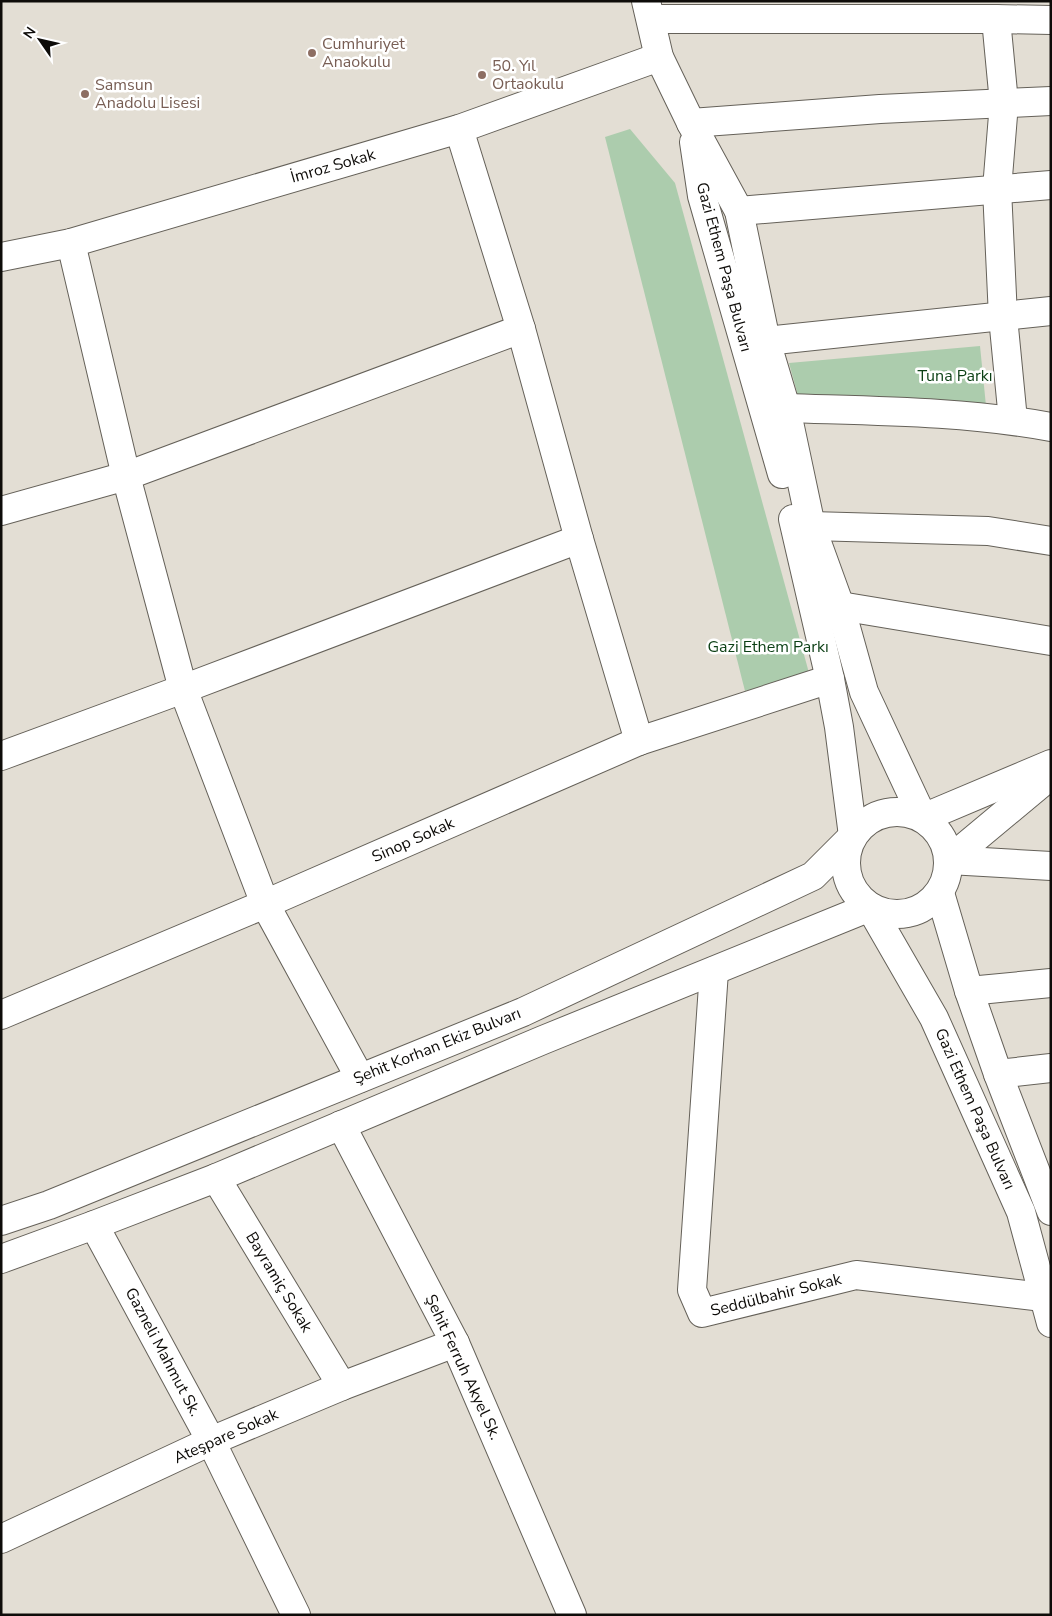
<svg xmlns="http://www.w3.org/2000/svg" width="1052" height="1616" font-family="'Nunito Sans',sans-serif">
<rect width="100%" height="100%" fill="#e3ded4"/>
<g fill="#acccad">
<path d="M 630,129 L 675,183 L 809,673 L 745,691 L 605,137 Z"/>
<path d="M 980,346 L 986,406 L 798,396 L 789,363 Z"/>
</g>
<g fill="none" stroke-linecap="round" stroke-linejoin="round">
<defs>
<g id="street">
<path d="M 651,19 L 996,19 L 1051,20"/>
<path d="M 996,19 L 1004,103 L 997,189 L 1003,317 L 1013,420"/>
<path d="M 691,123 L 880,109 L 1051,101"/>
<path d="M 459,129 L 521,329 L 579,539 L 639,741"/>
<path d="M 739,211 L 1051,185"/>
<path d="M 71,243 L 126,476 L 183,689 L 265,904 L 360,1078"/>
<path d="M 766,341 L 1051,311"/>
<path d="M 786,408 C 875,411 963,411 1051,427"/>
<path d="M 1,511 L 126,476 L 521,329"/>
<path d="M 811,526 L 988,531 L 1051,541"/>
<path d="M 840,606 L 1051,641"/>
<path d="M 1,756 L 183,689 L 579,539"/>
<path d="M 949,860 L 1051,866"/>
<path d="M 714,971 L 692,1290 L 702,1313 L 856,1275 L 1043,1297"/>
<path d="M 969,991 L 1051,983"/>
<path d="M 1,1015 L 265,904 L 639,741 L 830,679"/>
<path d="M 998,1074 L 1051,1068"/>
<path d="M 341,1125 L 455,1343 L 572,1615"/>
<path d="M 216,1178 L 342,1386"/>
<path d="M 94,1225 L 211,1441 L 296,1615"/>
<path d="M 1,1539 L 211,1441 L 342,1386 L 455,1343"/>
</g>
<g id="secondary">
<path d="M 646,1 L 659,57 L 691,123 L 739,211 L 766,341 L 786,408 L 811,526 L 840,606 L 864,692 L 923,818 L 1051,764"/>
<path d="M 694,142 L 702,196 L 782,474"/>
<path d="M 1,257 L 71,243 L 459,129 L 659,57"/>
<path d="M 793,519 L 830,679 L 839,727 L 853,836"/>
<path d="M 949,860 L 1051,775"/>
<path d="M 940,893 L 969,991 L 998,1074 L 1051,1211"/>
<path d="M 870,907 L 934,1018 L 1021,1212 L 1051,1323"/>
</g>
<g id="primary">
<circle cx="897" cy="863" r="51"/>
<path d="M 1,1221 L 49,1205 L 523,1012 L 813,876 L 853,836"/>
<path d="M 1,1259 L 94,1225 L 216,1178 L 543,1040 L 870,907"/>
</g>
</defs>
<use href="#street" stroke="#656159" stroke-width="30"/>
<use href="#secondary" stroke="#656159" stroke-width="30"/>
<use href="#primary" stroke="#656159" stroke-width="30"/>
<use href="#street" stroke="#fff" stroke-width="28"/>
<use href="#secondary" stroke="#fff" stroke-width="28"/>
<use href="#primary" stroke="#fff" stroke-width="28"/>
</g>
<g fill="#8d6e63" stroke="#fff" stroke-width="2">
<circle cx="312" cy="53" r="5"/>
<circle cx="482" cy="75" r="5"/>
<circle cx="85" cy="94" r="5"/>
</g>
<g text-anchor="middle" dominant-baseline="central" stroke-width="5" stroke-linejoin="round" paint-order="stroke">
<g font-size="16" fill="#785e54" stroke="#fff" text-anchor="start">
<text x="322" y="44">Cumhuriyet<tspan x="322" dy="18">Anaokulu</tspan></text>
<text x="492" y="66">50. Yıl<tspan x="492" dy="18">Ortaokulu</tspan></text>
<text x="95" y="85">Samsun<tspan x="95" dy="18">Anadolu Lisesi</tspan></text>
</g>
<g font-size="16" fill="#0e0c09" stroke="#fff">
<text transform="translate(333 166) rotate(-16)">İmroz Sokak</text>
<text transform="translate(724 267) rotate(75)">Gazi Ethem Paşa Bulvarı</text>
<text transform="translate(413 840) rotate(-24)">Sinop Sokak</text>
<text transform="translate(437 1046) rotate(-22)">Şehit Korhan Ekiz Bulvarı</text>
<text transform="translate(975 1109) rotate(66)">Gazi Ethem Paşa Bulvarı</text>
<text transform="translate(279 1282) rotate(59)">Bayramiç Sokak</text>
<text transform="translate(776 1295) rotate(-14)">Seddülbahir Sokak</text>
<text transform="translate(163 1352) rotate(62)">Gazneli Mahmut Sk.</text>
<text transform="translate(463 1367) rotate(65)">Şehit Ferruh Akyel Sk.</text>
<text transform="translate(226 1436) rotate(-24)">Ateşpare Sokak</text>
</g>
<g font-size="16" fill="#0b3f14" stroke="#fff">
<text x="955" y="376">Tuna Parkı</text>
<text x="768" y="647">Gazi Ethem Parkı</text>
</g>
</g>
<rect width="1052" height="1616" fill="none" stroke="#0e0c09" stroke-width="5"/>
<g transform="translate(40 40) rotate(304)" stroke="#ffffff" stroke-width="4" paint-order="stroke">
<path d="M0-4L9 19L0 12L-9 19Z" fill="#0e0c09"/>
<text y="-8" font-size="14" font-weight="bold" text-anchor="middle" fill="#0e0c09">N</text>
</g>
</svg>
